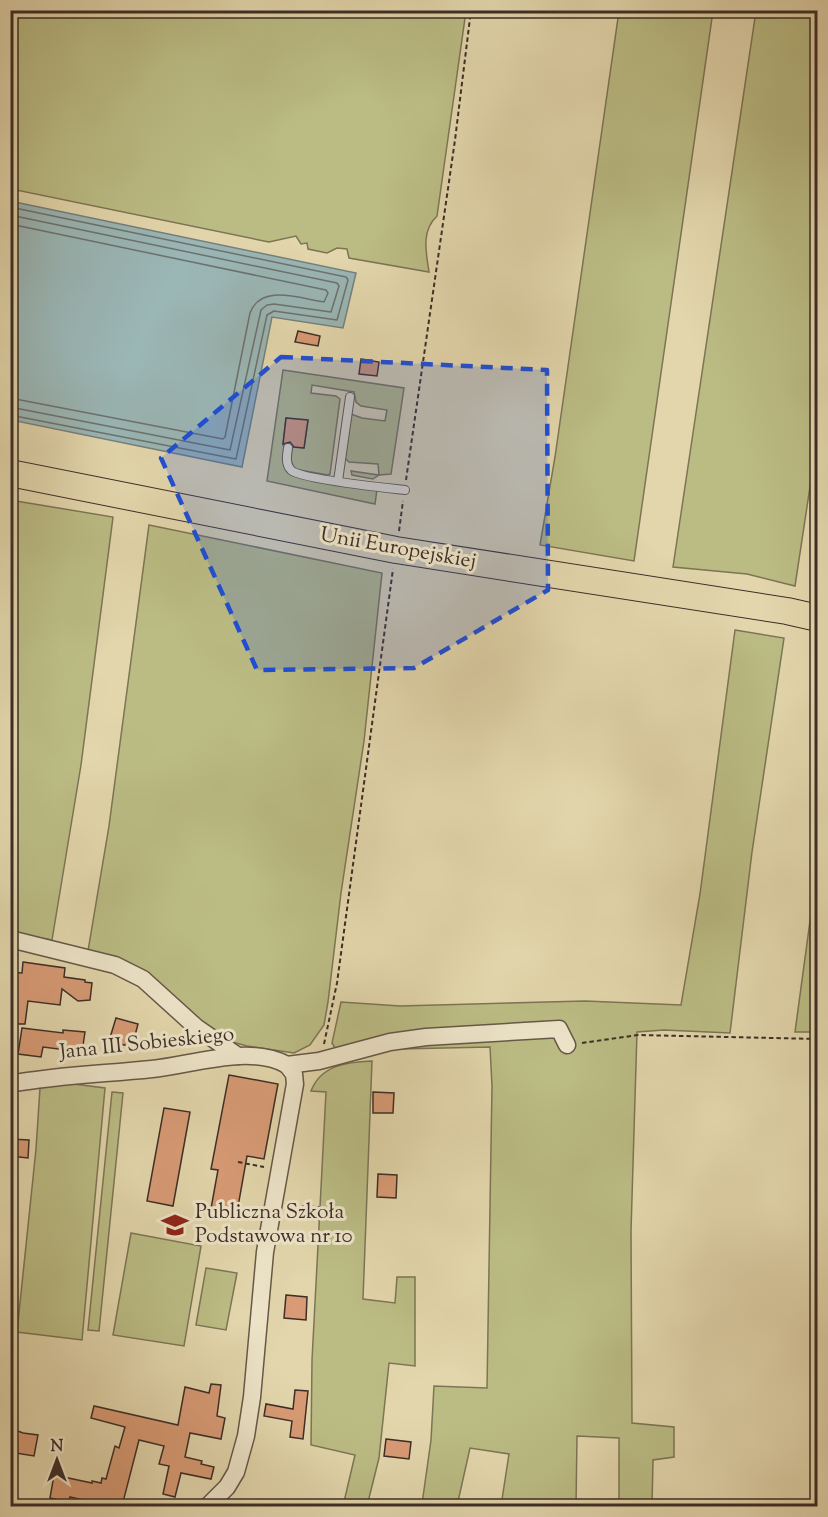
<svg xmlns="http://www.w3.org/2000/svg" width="828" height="1517" font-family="'Sorts Mill Goudy',serif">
<rect width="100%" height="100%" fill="#e3d6ac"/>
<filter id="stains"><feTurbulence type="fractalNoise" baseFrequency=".00333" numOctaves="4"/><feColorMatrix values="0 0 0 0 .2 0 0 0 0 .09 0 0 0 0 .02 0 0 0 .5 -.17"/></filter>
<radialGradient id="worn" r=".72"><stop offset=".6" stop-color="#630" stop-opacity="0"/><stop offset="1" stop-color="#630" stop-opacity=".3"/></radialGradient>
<g fill="#bbbc84" stroke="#7c7556" stroke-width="1.5">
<path d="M 11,10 L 466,11 L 437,216 C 421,231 426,252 429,272 L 349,258 L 347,249 L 337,248 L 327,253 L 308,249 L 307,243 L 301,244 L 296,236 L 269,242 L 11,189 Z"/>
<path d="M 619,11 L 713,11 L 634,561 L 540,545 L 555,457 Z"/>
<path d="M 756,11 L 817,11 L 818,434 L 795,586 L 747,574 L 673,567 Z"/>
<path d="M 283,370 L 404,388 L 391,474 L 379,475 L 373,479 L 352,475 L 351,471 L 379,475 L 378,464 L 349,462 L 345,458 L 351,414 L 362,418 L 385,421 L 387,410 L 361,406 L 356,402 L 354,392 L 312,385 L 311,393 L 336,396 L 340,399 L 330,474 L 328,475 L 294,469 L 291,460 L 292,447 L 304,448 L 308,421 L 286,418 L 283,445 L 285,446 C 285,457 282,467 291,475 L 377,489 L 375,504 L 267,481 Z"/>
<path d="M 10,500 L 113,517 L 81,765 L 52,940 L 11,933 Z"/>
<path d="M 149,525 L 382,573 L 364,741 L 341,893 L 328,1002 L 324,1025 L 310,1045 L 294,1053 L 247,1046 L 221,1039 L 88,951 L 109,826 Z"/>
<path d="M 735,630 L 784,638 L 752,852 L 730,1033 L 664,1030 L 637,1032 L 631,1231 L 632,1423 L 674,1427 L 674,1457 L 653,1460 L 652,1505 L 619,1501 L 619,1438 L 577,1436 L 576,1506 L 501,1506 L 509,1454 L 470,1448 L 457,1506 L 436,1506 L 422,1504 L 431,1440 L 434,1386 L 487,1388 L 492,1086 L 490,1047 L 353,1050 L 335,1048 L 332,1043 L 341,1002 L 400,1006 L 585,1001 L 681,1005 L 700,894 Z"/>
<path d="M 817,869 L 817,1032 L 795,1032 L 815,884 Z"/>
<path d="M 372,1061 L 363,1299 L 395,1303 L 397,1277 L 415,1277 L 415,1366 L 389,1363 L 379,1458 L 367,1506 L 343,1506 L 355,1455 L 311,1445 L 312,1360 L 326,1092 L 311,1091 C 321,1065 347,1062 372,1061 Z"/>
<path d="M 66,1083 L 105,1088 L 82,1340 L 17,1332 L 36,1149 L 40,1088 Z"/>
<path d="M 112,1092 L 123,1093 L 99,1331 L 88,1330 Z"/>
<path d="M 131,1233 L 201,1246 L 184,1346 L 113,1335 Z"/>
<path d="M 206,1268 L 237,1273 L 226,1330 L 196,1325 Z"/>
</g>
<path fill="#9ab6b5" stroke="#75807c" stroke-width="1.5" d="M 10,201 L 356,273 L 343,328 L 272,317 L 242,467 L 11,420 Z"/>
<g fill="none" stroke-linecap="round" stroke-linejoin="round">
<g stroke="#6c726e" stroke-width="1.5">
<path d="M 10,207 L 346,277 L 348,280 L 337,320 L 274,311 L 267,315 L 236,459 L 10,415"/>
<path d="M 10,215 L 337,283 L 339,286 L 331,312 L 274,304 L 267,305 L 261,310 L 230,450 L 10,407"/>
<path d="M 10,224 L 326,290 L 328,293 L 324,302 C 301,299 261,283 250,313 L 225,437 L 223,439 L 10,398"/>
</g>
</g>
<g fill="#d89b75" stroke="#3d2e27" stroke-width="1.5">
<path d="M 298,331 L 320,336 L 318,346 L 295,342 Z"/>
<path d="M 361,359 L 379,362 L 377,376 L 359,374 Z"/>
<path d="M 286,418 L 308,420 L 304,448 L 294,447 L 290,442 L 283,444 Z"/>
<path d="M 23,962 L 65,968 L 64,977 L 85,980 L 85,982 L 92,983 L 90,1000 L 78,1001 L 62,989 L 60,1005 L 28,1001 L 25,1024 L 10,1024 L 10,972 L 22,973 Z"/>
<path d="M 116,1018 L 138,1024 L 132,1047 L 109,1041 Z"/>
<path d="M 22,1028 L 63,1033 L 63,1030 L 85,1032 L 82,1052 L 43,1047 L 41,1057 L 18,1054 Z"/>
<path d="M 229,1075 L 278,1084 L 264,1159 L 247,1156 L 236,1218 L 210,1214 L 218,1170 L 211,1169 Z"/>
<path d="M 373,1092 L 394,1093 L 393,1113 L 373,1113 Z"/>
<path d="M 164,1108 L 190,1112 L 173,1206 L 147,1201 Z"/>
<path d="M 10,1139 L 29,1140 L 28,1158 L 10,1156 Z"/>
<path d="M 378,1174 L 397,1175 L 396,1198 L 377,1197 Z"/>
<path d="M 303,1206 L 320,1207 L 319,1220 L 303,1219 Z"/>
<path d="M 286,1295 L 307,1297 L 306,1320 L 284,1318 Z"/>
<path d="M 211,1384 L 221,1385 L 217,1416 L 225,1418 L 221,1439 L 190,1433 L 185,1457 L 202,1461 L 201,1464 L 214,1467 L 211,1479 L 181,1473 L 175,1497 L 163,1494 L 169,1466 L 159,1464 L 164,1446 L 139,1440 L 122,1506 L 109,1506 L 70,1497 L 69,1502 L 50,1498 L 54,1475 L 92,1483 L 92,1481 L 101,1483 L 102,1478 L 106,1479 L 115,1446 L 119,1448 L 125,1427 L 91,1418 L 94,1406 L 178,1425 L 185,1387 L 209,1393 Z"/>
<path d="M 295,1390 L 308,1391 L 303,1439 L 290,1437 L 292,1421 L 264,1416 L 266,1404 L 293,1409 Z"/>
<path d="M 10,1428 L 23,1433 L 38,1435 L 34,1456 L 10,1452 Z"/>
<path d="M 386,1439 L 411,1442 L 409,1459 L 384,1456 Z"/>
</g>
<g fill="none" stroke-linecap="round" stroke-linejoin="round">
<defs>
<g id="lane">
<path d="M 288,448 C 287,455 285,464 291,470 C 299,479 387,488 405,490"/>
<path d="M 338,481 L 350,397"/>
</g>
<g id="street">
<path d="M 10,939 L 115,965 L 143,979 L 196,1027 L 238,1056"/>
<path d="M 287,1065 L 319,1061 L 390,1042 L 426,1037 L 559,1029 L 567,1045"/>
<path d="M 10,1084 C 58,1075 104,1074 152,1069 C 192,1065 250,1044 287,1065"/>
<path d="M 208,1506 L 227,1487 L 236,1472 L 246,1436 L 252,1397 L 265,1252 L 295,1084 L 294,1074 L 287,1065"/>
</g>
<path id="primary" d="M 10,473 L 396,550 L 787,611 L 818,618"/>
</defs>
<use href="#lane" stroke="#665848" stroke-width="10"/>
<use href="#street" stroke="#665848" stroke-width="19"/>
<use href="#primary" stroke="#3d2e27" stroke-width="28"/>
<g stroke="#3d2e27" stroke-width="2" stroke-dasharray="4.5 3" stroke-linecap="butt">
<path d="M 406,480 L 455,140 L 471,10"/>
<path d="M 399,531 L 403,501"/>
<path d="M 582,1043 L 638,1035 L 818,1039"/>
<path d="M 324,1044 L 337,983 L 393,569"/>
<path d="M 238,1162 L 264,1167"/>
</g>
<use href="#lane" stroke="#ede4c9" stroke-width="8"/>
<use href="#street" stroke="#ede4c9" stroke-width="16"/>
<use href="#primary" stroke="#e3d6ac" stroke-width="26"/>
</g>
<path fill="#1d4ed8" fill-opacity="0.2" stroke="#1d4ed8" stroke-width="4.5" stroke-dasharray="12 8" stroke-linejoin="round" d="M 281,357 L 547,370 L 548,590 L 414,668 L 257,670 L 161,458 Z"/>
<defs>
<symbol id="school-bare" viewBox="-9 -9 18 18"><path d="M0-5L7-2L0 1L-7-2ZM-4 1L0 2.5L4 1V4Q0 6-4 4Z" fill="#8f2418" stroke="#ede4c9" stroke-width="2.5" paint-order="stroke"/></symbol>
</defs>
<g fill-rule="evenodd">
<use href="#school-bare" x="156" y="1206" width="38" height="38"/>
</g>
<g text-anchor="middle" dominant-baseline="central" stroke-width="6" stroke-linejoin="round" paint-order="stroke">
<g font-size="21" fill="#3d2e27" stroke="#ede4c9">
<text transform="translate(398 549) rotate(10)">Unii Europejskiej</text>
<text transform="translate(147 1044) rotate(-6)">Jana III Sobieskiego</text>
</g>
<g font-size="21" fill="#3d2e27" stroke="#ede4c9" text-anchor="start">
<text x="195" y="1213">Publiczna Szkoła<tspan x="195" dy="24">Podstawowa nr 10</tspan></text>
</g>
</g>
<rect width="828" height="1517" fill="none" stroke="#e3d6ac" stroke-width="36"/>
<rect x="12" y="12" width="804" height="1493" fill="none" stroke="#3d2e27" stroke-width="3"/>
<rect x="18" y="18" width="792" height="1481" fill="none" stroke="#3d2e27" stroke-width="1.5"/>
<g transform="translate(57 1460)" stroke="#ede4c9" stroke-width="4.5" paint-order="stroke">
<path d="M0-4.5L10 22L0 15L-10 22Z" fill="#3d2e27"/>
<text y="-9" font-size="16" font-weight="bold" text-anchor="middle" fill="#3d2e27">N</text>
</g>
<rect width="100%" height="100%" filter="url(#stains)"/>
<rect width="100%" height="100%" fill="url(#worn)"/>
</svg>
